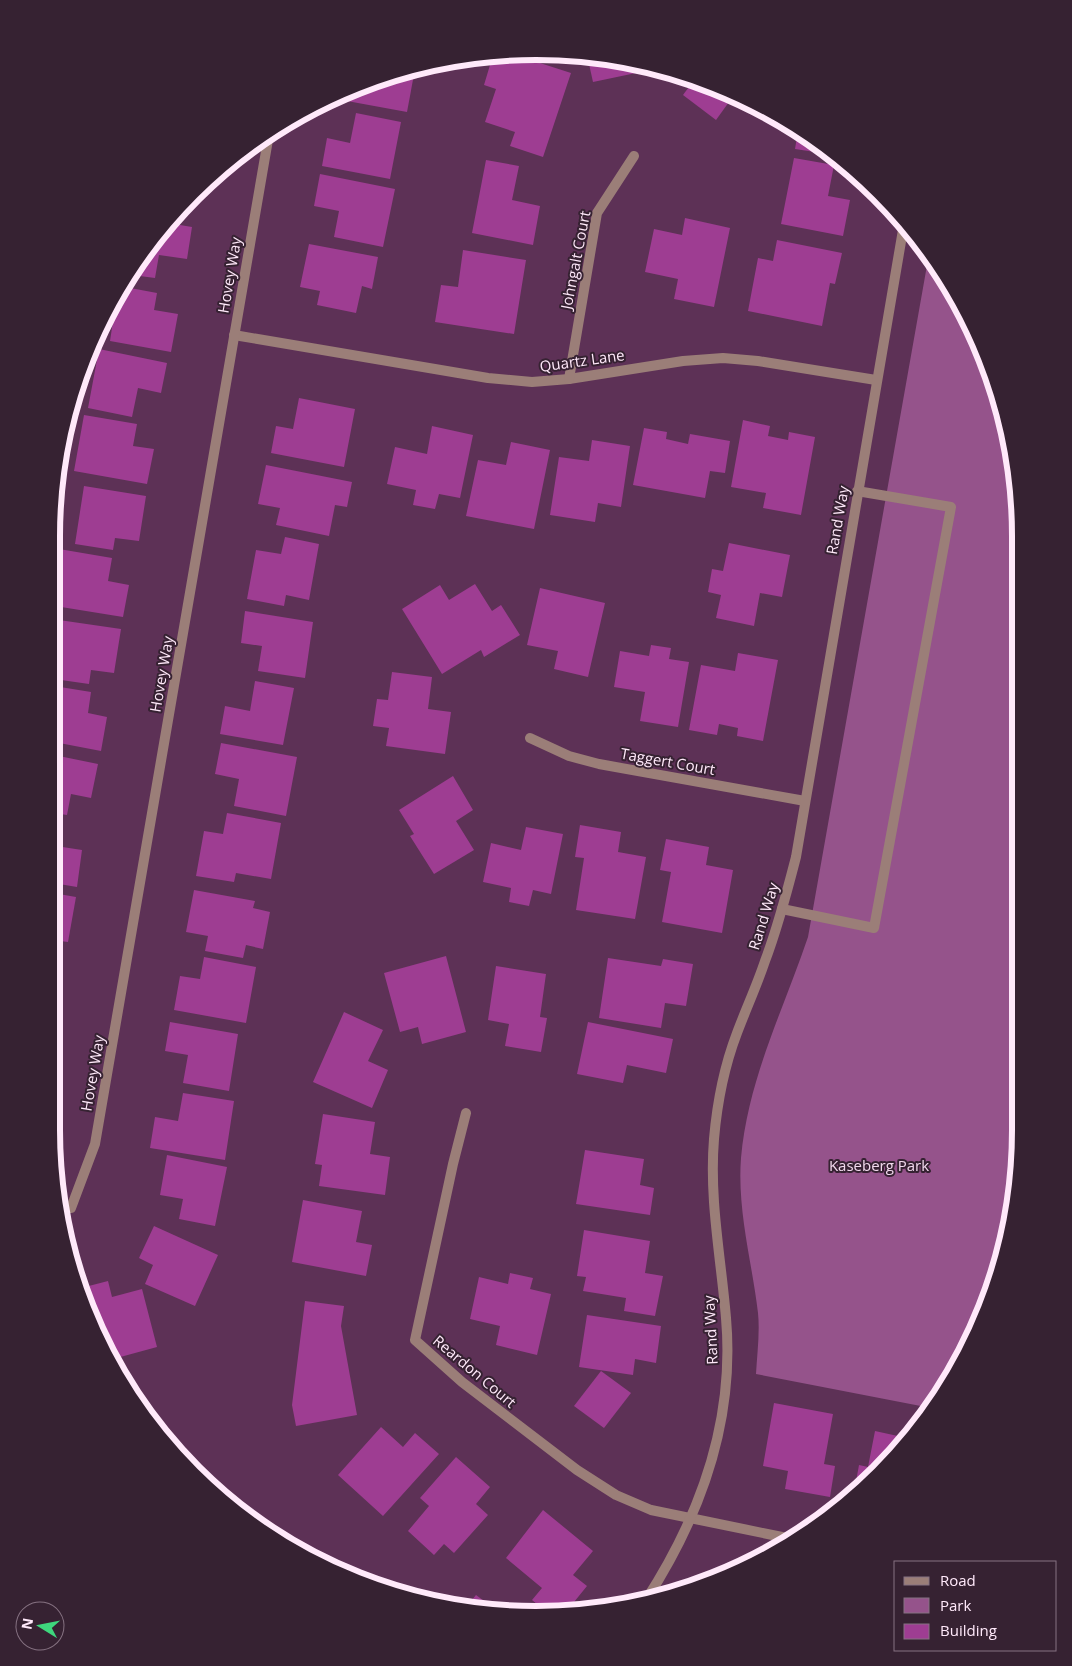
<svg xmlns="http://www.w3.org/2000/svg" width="1072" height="1666" font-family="'Open Sans',sans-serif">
<rect width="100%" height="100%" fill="#5d3156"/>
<path fill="#95538b" d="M 929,254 L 971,321 L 1004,410 L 1020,504 L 1017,1193 L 984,1316 L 931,1408 L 756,1374 C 757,1355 760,1333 758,1313 C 752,1262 737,1210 741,1158 C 748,1079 783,1011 808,937 Z"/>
<g fill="#9e3d92">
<path d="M 512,54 L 571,73 L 543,157 L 510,146 L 515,132 L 485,122 L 496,89 L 484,85 L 493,55 Z"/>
<path d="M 587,55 L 634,63 L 636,73 L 593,82 Z"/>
<path d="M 415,69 L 407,112 L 347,101 L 349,91 L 380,77 Z"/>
<path d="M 694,80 L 734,95 L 716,120 L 683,95 Z"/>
<path d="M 356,113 L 401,122 L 390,179 L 322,166 L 327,138 L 350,143 Z"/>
<path d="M 798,131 L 831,152 L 835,155 L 795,149 Z"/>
<path d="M 794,158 L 834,165 L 828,196 L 850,200 L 843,236 L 781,224 Z"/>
<path d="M 486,160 L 519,166 L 512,200 L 540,206 L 533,245 L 472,233 Z"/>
<path d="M 320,174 L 395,189 L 383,247 L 334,237 L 339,211 L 314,206 Z"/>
<path d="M 195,194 L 193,206 L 185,205 Z"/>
<path d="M 685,218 L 730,228 L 714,307 L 674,299 L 678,279 L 645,272 L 654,229 L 682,235 Z"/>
<path d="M 168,223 L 192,227 L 187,259 L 159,255 L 155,278 L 132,275 L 152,241 Z"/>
<path d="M 777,240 L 842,253 L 835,284 L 830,283 L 822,326 L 748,311 L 758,258 L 773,261 Z"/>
<path d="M 309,244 L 378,257 L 372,289 L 362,286 L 356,313 L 317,305 L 320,291 L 300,287 Z"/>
<path d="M 463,250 L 526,260 L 514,334 L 435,322 L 441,285 L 458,287 Z"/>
<path d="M 125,287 L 157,293 L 154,310 L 178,314 L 171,352 L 110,341 L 116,301 Z"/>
<path d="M 99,349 L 167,363 L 161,393 L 138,388 L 132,417 L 88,408 Z"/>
<path d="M 299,398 L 355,409 L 344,467 L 271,453 L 276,426 L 293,429 Z"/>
<path d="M 84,415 L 137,424 L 133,446 L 154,449 L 147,484 L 74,471 Z"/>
<path d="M 743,420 L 770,426 L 768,436 L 788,440 L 789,432 L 815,437 L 801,515 L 763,508 L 766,493 L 731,487 Z"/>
<path d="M 432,426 L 473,435 L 460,498 L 439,494 L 435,509 L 413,505 L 416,490 L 387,484 L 395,447 L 427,454 Z"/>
<path d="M 644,428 L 667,432 L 666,439 L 688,444 L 690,434 L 730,441 L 725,473 L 710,471 L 705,498 L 633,485 Z"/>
<path d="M 592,440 L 630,446 L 621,507 L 598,503 L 595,522 L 550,515 L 559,457 L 589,461 Z"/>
<path d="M 511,442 L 550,450 L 534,529 L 466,516 L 478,460 L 506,465 Z"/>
<path d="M 266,465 L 352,482 L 347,507 L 335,505 L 329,536 L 276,525 L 280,508 L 258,504 Z"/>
<path d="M 84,486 L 146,496 L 139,541 L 115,538 L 113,550 L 75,544 Z"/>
<path d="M 285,537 L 319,544 L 309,600 L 286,595 L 284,606 L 247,599 L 256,550 L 281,554 Z"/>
<path d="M 729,543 L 790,555 L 782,597 L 760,593 L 754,626 L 716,618 L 721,595 L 708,592 L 712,569 L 723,571 Z"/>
<path d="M 59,549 L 112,558 L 108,581 L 129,585 L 123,617 L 55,606 L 55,576 Z"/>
<path d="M 475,584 L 492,611 L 501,605 L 520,635 L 484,657 L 481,650 L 442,674 L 402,609 L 440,585 L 449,600 Z"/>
<path d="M 540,588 L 605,603 L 588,677 L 554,669 L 558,651 L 527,645 Z"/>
<path d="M 245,611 L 313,622 L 305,678 L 258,671 L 262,646 L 241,643 Z"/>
<path d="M 59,620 L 121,629 L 114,673 L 91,670 L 89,684 L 54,679 L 54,652 Z"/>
<path d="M 651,645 L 671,648 L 669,659 L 689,662 L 678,727 L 640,721 L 645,692 L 614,687 L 620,651 L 649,656 Z"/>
<path d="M 738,653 L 778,660 L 763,741 L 737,736 L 738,728 L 719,724 L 717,735 L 689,730 L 701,665 L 735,671 Z"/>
<path d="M 392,672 L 432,677 L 428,709 L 451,712 L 445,754 L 386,746 L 389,728 L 373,726 L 377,699 L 388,700 Z"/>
<path d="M 255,681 L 294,688 L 283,745 L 220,734 L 225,706 L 250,711 Z"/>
<path d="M 54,686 L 91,692 L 88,713 L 107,717 L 101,751 L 54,742 Z"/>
<path d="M 221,743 L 297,757 L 286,816 L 234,806 L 239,779 L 215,774 Z"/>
<path d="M 54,755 L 98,764 L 91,798 L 71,794 L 67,815 L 53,813 Z"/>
<path d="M 453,776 L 473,810 L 456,821 L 474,850 L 434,874 L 410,836 L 414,834 L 399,810 Z"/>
<path d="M 227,813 L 281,823 L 271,879 L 236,873 L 234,882 L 196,876 L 204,831 L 223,834 Z"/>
<path d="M 53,823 L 59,823 L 56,846 L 82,850 L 77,887 L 53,883 Z"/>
<path d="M 580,825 L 621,832 L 618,852 L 646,857 L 635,919 L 576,910 L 584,858 L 575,857 Z"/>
<path d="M 526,827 L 563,834 L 551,894 L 533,890 L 529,906 L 509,902 L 511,888 L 483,882 L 491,843 L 521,850 Z"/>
<path d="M 666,839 L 709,847 L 706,865 L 733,870 L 722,933 L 662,922 L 671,872 L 660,870 Z"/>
<path d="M 194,890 L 255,901 L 253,908 L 270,912 L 263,949 L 246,945 L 243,958 L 205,951 L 208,936 L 186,932 Z"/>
<path d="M 53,893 L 76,897 L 68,942 L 52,940 Z"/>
<path d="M 446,956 L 466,1032 L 422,1044 L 418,1027 L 400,1032 L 384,973 Z"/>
<path d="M 204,957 L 256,967 L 246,1023 L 174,1010 L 180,976 L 200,979 Z"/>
<path d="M 608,958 L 661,966 L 663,959 L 693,964 L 686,1006 L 665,1003 L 661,1028 L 599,1018 Z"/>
<path d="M 496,966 L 546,974 L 540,1017 L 547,1018 L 541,1052 L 505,1046 L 509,1024 L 488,1020 Z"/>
<path d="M 52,977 L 59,978 L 53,1015 L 52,1015 Z"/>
<path d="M 344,1012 L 383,1030 L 368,1061 L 388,1070 L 372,1108 L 313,1082 Z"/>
<path d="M 170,1022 L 238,1034 L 229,1091 L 183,1083 L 188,1055 L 165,1051 Z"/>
<path d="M 588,1022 L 673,1039 L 666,1073 L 627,1065 L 623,1083 L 577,1074 Z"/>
<path d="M 183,1093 L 234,1101 L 225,1160 L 150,1148 L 155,1117 L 178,1121 Z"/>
<path d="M 323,1114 L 375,1122 L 370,1154 L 390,1157 L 385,1195 L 319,1186 L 322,1165 L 315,1164 Z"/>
<path d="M 585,1150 L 644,1159 L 640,1185 L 654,1188 L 650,1215 L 576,1204 Z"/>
<path d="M 167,1155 L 227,1167 L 215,1226 L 179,1219 L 183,1199 L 160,1195 Z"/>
<path d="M 303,1200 L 362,1211 L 356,1242 L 372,1245 L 366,1276 L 292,1262 Z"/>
<path d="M 154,1226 L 218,1255 L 195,1306 L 145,1284 L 153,1265 L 139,1258 Z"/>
<path d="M 584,1230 L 650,1241 L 645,1273 L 663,1276 L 655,1316 L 624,1311 L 626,1298 L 583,1291 L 586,1277 L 577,1276 Z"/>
<path d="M 510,1273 L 533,1278 L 530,1289 L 551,1294 L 537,1355 L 496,1345 L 500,1326 L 470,1319 L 479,1277 L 508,1284 Z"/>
<path d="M 108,1281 L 112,1297 L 142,1289 L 157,1347 L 113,1359 L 84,1300 L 81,1288 Z"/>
<path d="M 305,1301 L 344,1306 L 341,1326 L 357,1415 L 296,1426 L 292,1405 Z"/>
<path d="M 587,1315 L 661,1326 L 656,1363 L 635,1359 L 633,1375 L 579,1367 Z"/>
<path d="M 601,1371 L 631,1393 L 604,1428 L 574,1406 Z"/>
<path d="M 774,1403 L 833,1414 L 824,1464 L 835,1466 L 830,1497 L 785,1489 L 788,1471 L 763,1466 Z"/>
<path d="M 381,1427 L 403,1447 L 415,1433 L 439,1454 L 383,1516 L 338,1475 Z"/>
<path d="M 875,1431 L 907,1438 L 855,1487 L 859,1465 L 868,1467 Z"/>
<path d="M 456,1457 L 490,1487 L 476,1504 L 488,1515 L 454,1553 L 444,1544 L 434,1555 L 408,1531 L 429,1506 L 420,1498 Z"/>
<path d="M 543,1510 L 593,1551 L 573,1575 L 587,1586 L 570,1607 L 544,1610 L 532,1600 L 542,1588 L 506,1558 Z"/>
<path d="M 476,1595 L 500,1613 L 467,1606 Z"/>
</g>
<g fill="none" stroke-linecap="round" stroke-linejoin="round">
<path stroke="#9b7e78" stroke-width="10" d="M 782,909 L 874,928 L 951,507 L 857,491"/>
<g stroke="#9b7e78" stroke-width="10">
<path d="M 234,335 L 488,378 L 532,382 L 569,379 L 683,361 L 723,358 L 758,361 L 876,380"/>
<path d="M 569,379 L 597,213 L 634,156"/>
<path d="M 530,738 L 569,756 L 599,764 L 805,801"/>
<path d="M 466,1113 L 453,1164 L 415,1340 L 462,1382 L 577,1470 L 616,1495 L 651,1510 L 792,1539"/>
<path d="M 64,1208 L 71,1208 L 95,1144 L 269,134"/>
<path d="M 646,1600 C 701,1515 735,1420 726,1318 C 721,1258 709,1199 714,1139 C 717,1104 724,1067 737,1033 C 746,1009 757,985 765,961 C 778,927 787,892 796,857 L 904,224"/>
</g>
</g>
<g text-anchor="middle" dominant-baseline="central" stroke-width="4" stroke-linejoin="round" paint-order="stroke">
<g font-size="15" fill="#ffe9fa" stroke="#362232">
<text transform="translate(575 260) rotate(-79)">Johngalt Court</text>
<text transform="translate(229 275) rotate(-80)">Hovey Way</text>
<text transform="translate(582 360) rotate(-8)">Quartz Lane</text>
<text transform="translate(837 520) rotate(-80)">Rand Way</text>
<text transform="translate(161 674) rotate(-80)">Hovey Way</text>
<text transform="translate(668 761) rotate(10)">Taggert Court</text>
<text transform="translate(763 916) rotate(-73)">Rand Way</text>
<text transform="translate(92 1073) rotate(-80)">Hovey Way</text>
<text transform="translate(710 1330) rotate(-93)">Rand Way</text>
<text transform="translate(475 1371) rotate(40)">Reardon Court</text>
</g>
<g font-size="15" fill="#f2d9ed" stroke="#362232">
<text x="879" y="1165">Kaseberg Park</text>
</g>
</g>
<path d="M0 0H1072V1666H0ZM536 60H536A476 476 0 0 1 1012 536V1130A476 476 0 0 1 536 1606H536A476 476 0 0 1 60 1130V536A476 476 0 0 1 536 60Z" fill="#362232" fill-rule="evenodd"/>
<path fill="none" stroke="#ffe9fa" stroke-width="6" d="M536 60H536A476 476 0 0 1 1012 536V1130A476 476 0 0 1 536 1606H536A476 476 0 0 1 60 1130V536A476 476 0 0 1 536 60Z"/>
<rect x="894" y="1561" width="162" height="90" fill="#362232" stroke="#867282"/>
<rect x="904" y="1577" width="25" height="8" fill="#9b7e78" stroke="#867282"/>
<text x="940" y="1586" font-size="15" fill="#ffe9fa">Road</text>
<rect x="904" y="1598" width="25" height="15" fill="#95538b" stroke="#867282"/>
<text x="940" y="1611" font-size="15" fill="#ffe9fa">Park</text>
<rect x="904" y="1624" width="25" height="15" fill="#9e3d92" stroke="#867282"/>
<text x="940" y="1636" font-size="15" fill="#ffe9fa">Building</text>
<g transform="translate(40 1626) rotate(280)"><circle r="24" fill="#362232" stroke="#867282"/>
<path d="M0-4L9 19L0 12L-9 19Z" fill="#3ed77d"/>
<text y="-8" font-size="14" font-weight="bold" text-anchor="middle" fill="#ffe9fa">N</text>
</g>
</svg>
